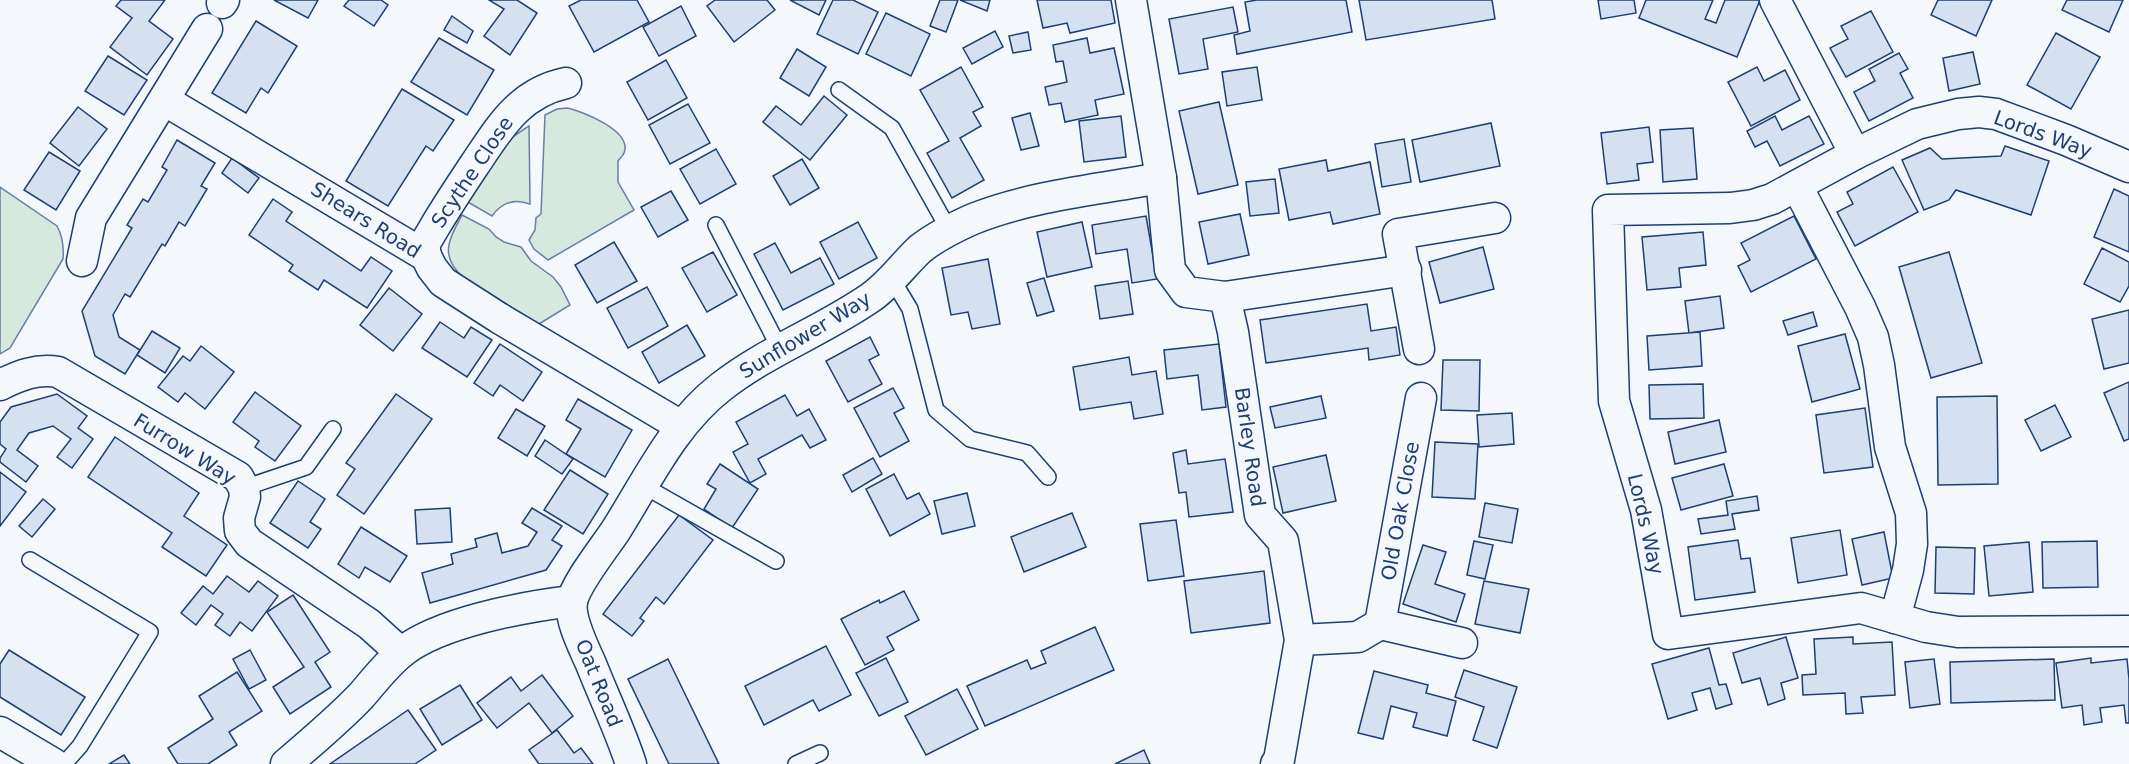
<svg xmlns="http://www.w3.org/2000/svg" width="2129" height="764" font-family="'DejaVu Sans',sans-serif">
<rect width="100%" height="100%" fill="#f4f7fb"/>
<g fill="#d7e8df" stroke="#687fa3" stroke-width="1.5">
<path d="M 567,108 C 582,111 633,131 624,153 C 623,156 620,158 618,161 L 618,182 L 634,210 L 548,260 L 534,249 L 529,240 L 535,230 L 536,218 L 541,214 L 545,115 L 557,109 Z"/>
<path d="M 529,126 L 530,204 C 514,198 502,202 492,216 L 466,201 L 505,142 Z"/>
<path d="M 0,187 L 57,226 C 63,237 64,247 63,259 L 10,348 L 0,354 Z"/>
<path d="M 462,215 L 489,229 L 496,237 L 504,242 L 521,247 L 531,261 L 553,277 L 561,287 L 570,305 L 539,324 L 465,279 C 439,257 448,241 462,215 Z"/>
</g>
<g fill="#d5e0f0" stroke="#1d3f73" stroke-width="1.5">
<path d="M 121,0 L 165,0 L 149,21 L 173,39 L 147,75 L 110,47 L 132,18 L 116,6 Z"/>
<path d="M 274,0 L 318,0 L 308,18 Z"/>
<path d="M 349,0 L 381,0 L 388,5 L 374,26 L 344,6 Z"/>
<path d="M 489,0 L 517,0 L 537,13 L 510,55 L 484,36 L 504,9 Z"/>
<path d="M 581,0 L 637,0 L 649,22 L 594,52 L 569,6 Z"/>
<path d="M 715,0 L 767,0 L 775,10 L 734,42 L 707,6 Z"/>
<path d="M 790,0 L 826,0 L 819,15 Z"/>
<path d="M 833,0 L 853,0 L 878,12 L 858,54 L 817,34 Z"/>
<path d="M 940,0 L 958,0 L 946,32 L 930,26 Z"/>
<path d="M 960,0 L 990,0 L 987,11 Z"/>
<path d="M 1037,0 L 1111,0 L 1115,23 L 1070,33 L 1067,23 L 1043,28 Z"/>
<path d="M 1257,0 L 1346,0 L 1352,32 L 1237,54 L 1234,35 L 1250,31 L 1245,2 Z"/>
<path d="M 1359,0 L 1492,0 L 1495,19 L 1366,40 Z"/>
<path d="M 1598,0 L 1634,0 L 1636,13 L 1601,19 Z"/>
<path d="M 1646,0 L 1713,0 L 1705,19 L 1716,23 L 1725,0 L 1760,0 L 1737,57 L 1639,18 Z"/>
<path d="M 1938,0 L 1992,0 L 1976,36 L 1931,15 Z"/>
<path d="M 2067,0 L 2123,0 L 2109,32 L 2062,10 Z"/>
<path d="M 681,6 L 696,36 L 659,56 L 643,27 Z"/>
<path d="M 1233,7 L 1238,32 L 1203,39 L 1208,69 L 1179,74 L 1169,19 Z"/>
<path d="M 1871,11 L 1893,52 L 1846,77 L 1830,48 L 1848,39 L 1841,26 Z"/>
<path d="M 886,13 L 930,34 L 911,76 L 866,54 Z"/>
<path d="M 452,16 L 473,31 L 467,43 L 444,30 Z"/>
<path d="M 256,21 L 297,46 L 268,93 L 261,88 L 246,113 L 212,93 Z"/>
<path d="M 995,31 L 1003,47 L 972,64 L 963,48 Z"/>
<path d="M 1028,32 L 1031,50 L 1013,53 L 1009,36 Z"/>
<path d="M 2056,33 L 2100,57 L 2071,109 L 2027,85 Z"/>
<path d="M 439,38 L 494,70 L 467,115 L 411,82 Z"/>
<path d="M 1087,38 L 1090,53 L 1114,48 L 1124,94 L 1095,100 L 1098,115 L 1065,122 L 1061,103 L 1049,105 L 1045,87 L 1067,82 L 1063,61 L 1056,62 L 1053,45 Z"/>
<path d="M 797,49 L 826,67 L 809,96 L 780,78 Z"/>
<path d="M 1973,52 L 1980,84 L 1949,91 L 1943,58 Z"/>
<path d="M 1899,53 L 1908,69 L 1900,73 L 1913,98 L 1869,121 L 1854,92 L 1875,81 L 1869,69 Z"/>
<path d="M 108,56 L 147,80 L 124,115 L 85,91 Z"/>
<path d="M 666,60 L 687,98 L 648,120 L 627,82 Z"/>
<path d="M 961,67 L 983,107 L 973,112 L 981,126 L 960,138 L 984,180 L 952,198 L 927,153 L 949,141 L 920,90 Z"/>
<path d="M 1257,67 L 1262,100 L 1227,106 L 1222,72 Z"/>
<path d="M 1757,67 L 1764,81 L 1785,70 L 1800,100 L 1751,126 L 1728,82 Z"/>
<path d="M 402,89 L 454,120 L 433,151 L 426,146 L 388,206 L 346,181 Z"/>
<path d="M 824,96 L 847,115 L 810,160 L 763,122 L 776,106 L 801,125 Z"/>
<path d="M 1219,102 L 1238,185 L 1198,194 L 1179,111 Z"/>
<path d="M 688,104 L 710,143 L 670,164 L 649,125 Z"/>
<path d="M 78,107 L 107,129 L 79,166 L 50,143 Z"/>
<path d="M 1030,113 L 1039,146 L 1021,150 L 1012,118 Z"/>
<path d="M 1121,116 L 1126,157 L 1084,162 L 1079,121 Z"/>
<path d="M 1775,116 L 1782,130 L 1809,116 L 1824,144 L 1780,166 L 1767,141 L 1755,147 L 1747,131 Z"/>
<path d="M 1491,123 L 1500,166 L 1420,182 L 1412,140 Z"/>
<path d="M 1649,127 L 1653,162 L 1637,164 L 1639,180 L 1607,184 L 1601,133 Z"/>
<path d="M 1693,128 L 1697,179 L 1663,182 L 1660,130 Z"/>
<path d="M 1404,139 L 1411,182 L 1382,187 L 1375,144 Z"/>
<path d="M 177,140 L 215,163 L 201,186 L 207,189 L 185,226 L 179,222 L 165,246 L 162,244 L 130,297 L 125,294 L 113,315 L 119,337 L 140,350 L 125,374 L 95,356 L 82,311 L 132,228 L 127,225 L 143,199 L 148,202 L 167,170 L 162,167 Z"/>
<path d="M 2005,146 L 2049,161 L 2031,215 L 1956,190 L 1949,200 L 1924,210 L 1902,160 L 1930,148 L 1942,159 L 2001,156 Z"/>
<path d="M 716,149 L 736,184 L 700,204 L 680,169 Z"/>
<path d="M 49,152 L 80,171 L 56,210 L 24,190 Z"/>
<path d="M 232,158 L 259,178 L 248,193 L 222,173 Z"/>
<path d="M 802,159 L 819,188 L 790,205 L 773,176 Z"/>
<path d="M 1326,160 L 1328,171 L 1370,162 L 1380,214 L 1333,224 L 1330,212 L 1289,220 L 1279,169 Z"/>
<path d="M 1893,167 L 1918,212 L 1855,246 L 1837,212 L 1853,204 L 1847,192 Z"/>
<path d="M 1275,179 L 1279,213 L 1250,216 L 1246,182 Z"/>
<path d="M 2114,189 L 2129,196 L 2129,252 L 2094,237 Z"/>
<path d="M 671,191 L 688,220 L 658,237 L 641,207 Z"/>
<path d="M 273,199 L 292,212 L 286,221 L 361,271 L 371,257 L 392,271 L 367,308 L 324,280 L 318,290 L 289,271 L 293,265 L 249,235 Z"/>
<path d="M 1240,214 L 1249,255 L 1208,264 L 1199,222 Z"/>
<path d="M 1146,216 L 1157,279 L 1132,283 L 1127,249 L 1096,254 L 1092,225 Z"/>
<path d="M 1794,216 L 1816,259 L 1751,292 L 1738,266 L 1750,260 L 1741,243 Z"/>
<path d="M 858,222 L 877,258 L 839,279 L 820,242 Z"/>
<path d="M 1082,222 L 1092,267 L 1047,277 L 1037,232 Z"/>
<path d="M 1703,232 L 1706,265 L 1679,268 L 1681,287 L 1647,290 L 1642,237 Z"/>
<path d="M 614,242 L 637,281 L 597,303 L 575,265 Z"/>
<path d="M 775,243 L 791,273 L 820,258 L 834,284 L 783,310 L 754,254 Z"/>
<path d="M 1483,247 L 1494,289 L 1440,303 L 1429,262 Z"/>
<path d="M 2102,248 L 2129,262 L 2129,286 L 2120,302 L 2084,284 Z"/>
<path d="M 713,252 L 737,295 L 707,312 L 682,268 Z"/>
<path d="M 1949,252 L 1982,363 L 1931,378 L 1899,267 Z"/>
<path d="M 988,259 L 1000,324 L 972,329 L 968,312 L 951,315 L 942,268 Z"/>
<path d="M 1044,278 L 1054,311 L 1037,316 L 1027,283 Z"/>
<path d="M 1128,281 L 1133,314 L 1100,319 L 1095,286 Z"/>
<path d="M 647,287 L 668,326 L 628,348 L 607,308 Z"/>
<path d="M 389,288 L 422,314 L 393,351 L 360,325 Z"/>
<path d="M 1720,296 L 1724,328 L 1689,333 L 1685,301 Z"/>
<path d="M 1367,304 L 1371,331 L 1396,327 L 1400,355 L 1369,360 L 1368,348 L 1266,363 L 1260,320 Z"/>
<path d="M 2129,310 L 2129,363 L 2104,369 L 2092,319 Z"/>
<path d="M 1813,312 L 1817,326 L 1788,335 L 1783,321 Z"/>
<path d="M 440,322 L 464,338 L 471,327 L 492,340 L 467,377 L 422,348 Z"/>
<path d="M 687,325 L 705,356 L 659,383 L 642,352 Z"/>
<path d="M 152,331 L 180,348 L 165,373 L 137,355 Z"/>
<path d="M 1700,332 L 1702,366 L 1649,370 L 1647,336 Z"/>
<path d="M 1845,334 L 1860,389 L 1812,402 L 1798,346 Z"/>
<path d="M 870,337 L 879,355 L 869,360 L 882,384 L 848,402 L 826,361 Z"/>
<path d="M 500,344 L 542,372 L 523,401 L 500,385 L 493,396 L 474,383 Z"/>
<path d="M 1219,344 L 1226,407 L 1202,410 L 1198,375 L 1167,379 L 1164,350 Z"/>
<path d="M 201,346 L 234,372 L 205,409 L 185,393 L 178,402 L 158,387 L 183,356 L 190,361 Z"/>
<path d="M 1129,357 L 1132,375 L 1156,371 L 1163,414 L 1134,419 L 1131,402 L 1080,410 L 1073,367 Z"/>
<path d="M 1443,360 L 1480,360 L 1479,411 L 1441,410 Z"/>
<path d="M 2129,382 L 2129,439 L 2124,441 L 2104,393 Z"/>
<path d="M 1703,384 L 1704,418 L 1650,419 L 1649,385 Z"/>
<path d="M 893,388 L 904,408 L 894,413 L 909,441 L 880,457 L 854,408 Z"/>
<path d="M 255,392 L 301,426 L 275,461 L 255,447 L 259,441 L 233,422 Z"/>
<path d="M 57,394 L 87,416 L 78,428 L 93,439 L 72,468 L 57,457 L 71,439 L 53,426 L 29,433 L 17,450 L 38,466 L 26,482 L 0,462 L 0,458 L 6,449 L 0,444 L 0,422 L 11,407 Z"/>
<path d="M 396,394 L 432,419 L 364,514 L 337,495 L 355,469 L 346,463 Z"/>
<path d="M 785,395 L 797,416 L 809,409 L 826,440 L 810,448 L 802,435 L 758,459 L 766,474 L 750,483 L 733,452 L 748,444 L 736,422 Z"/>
<path d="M 1321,396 L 1326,418 L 1275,428 L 1270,407 Z"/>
<path d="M 1997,396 L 1998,484 L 1938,485 L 1937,397 Z"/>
<path d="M 578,399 L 632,430 L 605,477 L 566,454 L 581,429 L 566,420 Z"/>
<path d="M 2055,405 L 2071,437 L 2041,451 L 2025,420 Z"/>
<path d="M 1865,408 L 1873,467 L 1824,473 L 1816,415 Z"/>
<path d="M 516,409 L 545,426 L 527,456 L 498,438 Z"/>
<path d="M 1512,413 L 1514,444 L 1479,447 L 1477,415 Z"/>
<path d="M 1719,420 L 1726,452 L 1675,464 L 1668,432 Z"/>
<path d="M 115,437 L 199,493 L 184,516 L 227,545 L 206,576 L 162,547 L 172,533 L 88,477 Z"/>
<path d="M 545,440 L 573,459 L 562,474 L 535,456 Z"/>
<path d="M 1435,442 L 1478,444 L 1475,499 L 1432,497 Z"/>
<path d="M 1186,450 L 1188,464 L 1225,459 L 1233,512 L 1189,517 L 1186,492 L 1179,493 L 1173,453 Z"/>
<path d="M 1326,455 L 1336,501 L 1283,513 L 1273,467 Z"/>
<path d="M 873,458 L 882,474 L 852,492 L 843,475 Z"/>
<path d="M 720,464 L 758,489 L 732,528 L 704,509 L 716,489 L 707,484 Z"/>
<path d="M 1724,464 L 1733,496 L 1681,510 L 1672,478 Z"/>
<path d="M 570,470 L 608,494 L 583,534 L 544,510 Z"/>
<path d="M 0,472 L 26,492 L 0,526 Z"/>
<path d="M 894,474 L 907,499 L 919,493 L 930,514 L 890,536 L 866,489 Z"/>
<path d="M 298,481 L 325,499 L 310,522 L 321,529 L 308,548 L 270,523 Z"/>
<path d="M 967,493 L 975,526 L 942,534 L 934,501 Z"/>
<path d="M 1757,496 L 1759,510 L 1732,514 L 1735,529 L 1701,534 L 1698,519 L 1728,515 L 1726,501 Z"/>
<path d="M 43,499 L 55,509 L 32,537 L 19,526 Z"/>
<path d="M 1485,503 L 1518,509 L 1512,543 L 1479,537 Z"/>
<path d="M 450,508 L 452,542 L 417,544 L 415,510 Z"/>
<path d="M 532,508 L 562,526 L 552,540 L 562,546 L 546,570 L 430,603 L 422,573 L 453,564 L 451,554 L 477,547 L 475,539 L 497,533 L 502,553 L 528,546 L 537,532 L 522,523 Z"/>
<path d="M 1072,513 L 1086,547 L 1024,572 L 1011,537 Z"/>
<path d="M 679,515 L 713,540 L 664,604 L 656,597 L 640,618 L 644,621 L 632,636 L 603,614 Z"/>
<path d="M 1176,520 L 1184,576 L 1148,581 L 1140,524 Z"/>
<path d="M 361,527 L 407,556 L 390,582 L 365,567 L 359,578 L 338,564 Z"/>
<path d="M 1840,530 L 1847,575 L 1798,583 L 1791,538 Z"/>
<path d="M 1884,532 L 1893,578 L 1862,585 L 1852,539 Z"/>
<path d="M 1738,540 L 1741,559 L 1750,558 L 1755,592 L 1695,600 L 1688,547 Z"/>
<path d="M 1474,541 L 1493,545 L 1485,579 L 1467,575 Z"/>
<path d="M 2097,541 L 2098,587 L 2043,588 L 2042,542 Z"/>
<path d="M 2029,542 L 2033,592 L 1989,596 L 1984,546 Z"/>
<path d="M 1423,545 L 1446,552 L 1435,584 L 1465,594 L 1456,622 L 1403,604 Z"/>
<path d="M 1936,547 L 1975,548 L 1974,594 L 1935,593 Z"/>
<path d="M 1264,571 L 1270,623 L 1191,633 L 1184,581 Z"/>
<path d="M 227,576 L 249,592 L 258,581 L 278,596 L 252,631 L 240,622 L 230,636 L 215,625 L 223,614 L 211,605 L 196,625 L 181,613 L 203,586 L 213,594 Z"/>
<path d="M 1484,581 L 1529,589 L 1520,633 L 1475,624 Z"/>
<path d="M 904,591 L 919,620 L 887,637 L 894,650 L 865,665 L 841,619 L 879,600 L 880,603 Z"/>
<path d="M 293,595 L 330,652 L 315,662 L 331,687 L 290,714 L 273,687 L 304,667 L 267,612 Z"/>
<path d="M 1095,627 L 1114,670 L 985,726 L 967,686 L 1027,660 L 1031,669 L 1046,663 L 1041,651 Z"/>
<path d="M 1786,637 L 1798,678 L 1781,683 L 1785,699 L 1768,705 L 1760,678 L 1742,683 L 1733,653 Z"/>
<path d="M 1853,637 L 1853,644 L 1892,642 L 1895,695 L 1861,697 L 1863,713 L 1846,714 L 1845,693 L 1803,695 L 1802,675 L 1816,674 L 1814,639 Z"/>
<path d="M 826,646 L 851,695 L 819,711 L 813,700 L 764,725 L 745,686 Z"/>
<path d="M 1709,648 L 1719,685 L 1726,684 L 1732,704 L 1716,709 L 1710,688 L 1692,693 L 1697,710 L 1668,719 L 1652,664 Z"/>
<path d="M 9,650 L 85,697 L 61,735 L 0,697 L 0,664 Z"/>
<path d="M 250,650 L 266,680 L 249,689 L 233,659 Z"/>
<path d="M 886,658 L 908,702 L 879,716 L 856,673 Z"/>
<path d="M 2091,658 L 2091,663 L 2127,659 L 2129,679 L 2129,723 L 2126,723 L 2124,705 L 2100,708 L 2102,722 L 2084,725 L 2082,705 L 2062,708 L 2056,663 Z"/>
<path d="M 668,659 L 719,764 L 669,764 L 628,679 Z"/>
<path d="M 1934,659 L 1940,704 L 1910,708 L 1905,662 Z"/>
<path d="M 2054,659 L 2055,700 L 1951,703 L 1950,662 Z"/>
<path d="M 1464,670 L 1517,687 L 1497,748 L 1473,740 L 1484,707 L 1455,697 Z"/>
<path d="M 1374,671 L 1428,685 L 1426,693 L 1456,701 L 1447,736 L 1413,727 L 1417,713 L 1391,706 L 1383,739 L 1358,733 Z"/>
<path d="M 237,672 L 262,711 L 229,732 L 237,745 L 208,764 L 178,764 L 168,748 L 213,719 L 199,696 Z"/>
<path d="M 542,675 L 573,716 L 552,733 L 529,703 L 497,728 L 477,703 L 511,677 L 521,691 Z"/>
<path d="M 460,685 L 482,720 L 442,745 L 420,709 Z"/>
<path d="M 957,689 L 978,729 L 926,755 L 905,716 Z"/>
<path d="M 408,710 L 436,750 L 415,764 L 330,764 Z"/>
<path d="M 557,730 L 574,753 L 581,748 L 593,764 L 539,764 L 529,750 Z"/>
<path d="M 1144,750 L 1150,764 L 1115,764 Z"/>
<path d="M 124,755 L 130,764 L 109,764 Z"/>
</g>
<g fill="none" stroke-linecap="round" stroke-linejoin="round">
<defs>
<g id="service">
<path d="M 839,90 L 892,128 L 949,230"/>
<path d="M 716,225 L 780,349"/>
<path d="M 892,279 L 910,309 L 936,410 L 970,439 L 1027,453 L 1048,477"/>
<path d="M 644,486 L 776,561"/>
<path d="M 244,488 L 306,467 L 333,429"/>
<path d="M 30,560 L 150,632 L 80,746 L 64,764"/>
<path d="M 796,764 L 820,753"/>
</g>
<g id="minor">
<path d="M 1131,0 L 1161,178 L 1170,270 L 1186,292 L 1225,297 L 1233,332 L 1260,515 L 1283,541 L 1300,640 L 1279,760 L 1276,764"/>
<path d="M 1775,0 L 1855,154"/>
<path d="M 222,3 L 224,0"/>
<path d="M 164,100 L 426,256 L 432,268 L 443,282 L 499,318 L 681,426"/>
<path d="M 2129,167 L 2066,140 L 1996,114 L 1979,112 L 1958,114 L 1917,124 L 1855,154 L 1772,199 L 1753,205 L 1730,208 L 1608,210 L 1614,401 L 1646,510 L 1668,634 L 1861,608 L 1926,627 L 1958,632 L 2129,631"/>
<path d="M 1797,186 L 1860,307 L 1873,337 L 1879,365 L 1890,447 L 1911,513 L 1912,544 L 1908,570 L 1895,618"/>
<path d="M 426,256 L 424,245 L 434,228 C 447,206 461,185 475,164 C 500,127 519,93 566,83"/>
<path d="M 82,261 L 91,218 L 207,29"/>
<path d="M 1225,297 L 1406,270"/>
<path d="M 1419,349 L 1398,234 L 1495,218"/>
<path d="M 0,385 C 18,376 37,368 58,372 L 238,477 L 244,488 L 245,497 L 239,518 L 240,531 L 249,543 L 369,624 L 401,653"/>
<path d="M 1380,624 L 1421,398"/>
<path d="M 1300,640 L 1358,637 L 1380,624 L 1462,643"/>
<path d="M 0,732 L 54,764"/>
<path d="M 286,764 C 312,742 338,720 361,696 C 374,681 386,665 402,652 C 440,622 523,607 572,601"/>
<path d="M 631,764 C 620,730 604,697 591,664 C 584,648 569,619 572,602 C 575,584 605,547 616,530 C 647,481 674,423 721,387 C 767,351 822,331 870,298 C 889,285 903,265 920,249 C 935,237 955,227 973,219 C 1030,196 1100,189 1161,178"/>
</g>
</defs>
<use href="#service" stroke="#1d3f73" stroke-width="18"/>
<use href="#minor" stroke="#1d3f73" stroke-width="33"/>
<use href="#service" stroke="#f4f7fb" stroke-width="15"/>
<use href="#minor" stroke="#f4f7fb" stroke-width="30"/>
</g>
<g text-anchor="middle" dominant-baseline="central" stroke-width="4.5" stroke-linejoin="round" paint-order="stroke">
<g font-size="20" fill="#1d3f73" stroke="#f4f7fb">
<text transform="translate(2043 134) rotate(20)">Lords Way</text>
<text transform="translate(472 172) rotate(-56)">Scythe Close</text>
<text transform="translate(366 220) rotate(32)">Shears Road</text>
<text transform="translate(805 335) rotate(-31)">Sunflower Way</text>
<text transform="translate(1250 447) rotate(82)">Barley Road</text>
<text transform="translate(185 449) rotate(32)">Furrow Way</text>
<text transform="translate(1400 511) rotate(-80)">Old Oak Close</text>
<text transform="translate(1646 524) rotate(77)">Lords Way</text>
<text transform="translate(599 683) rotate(68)">Oat Road</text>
</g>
</g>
</svg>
